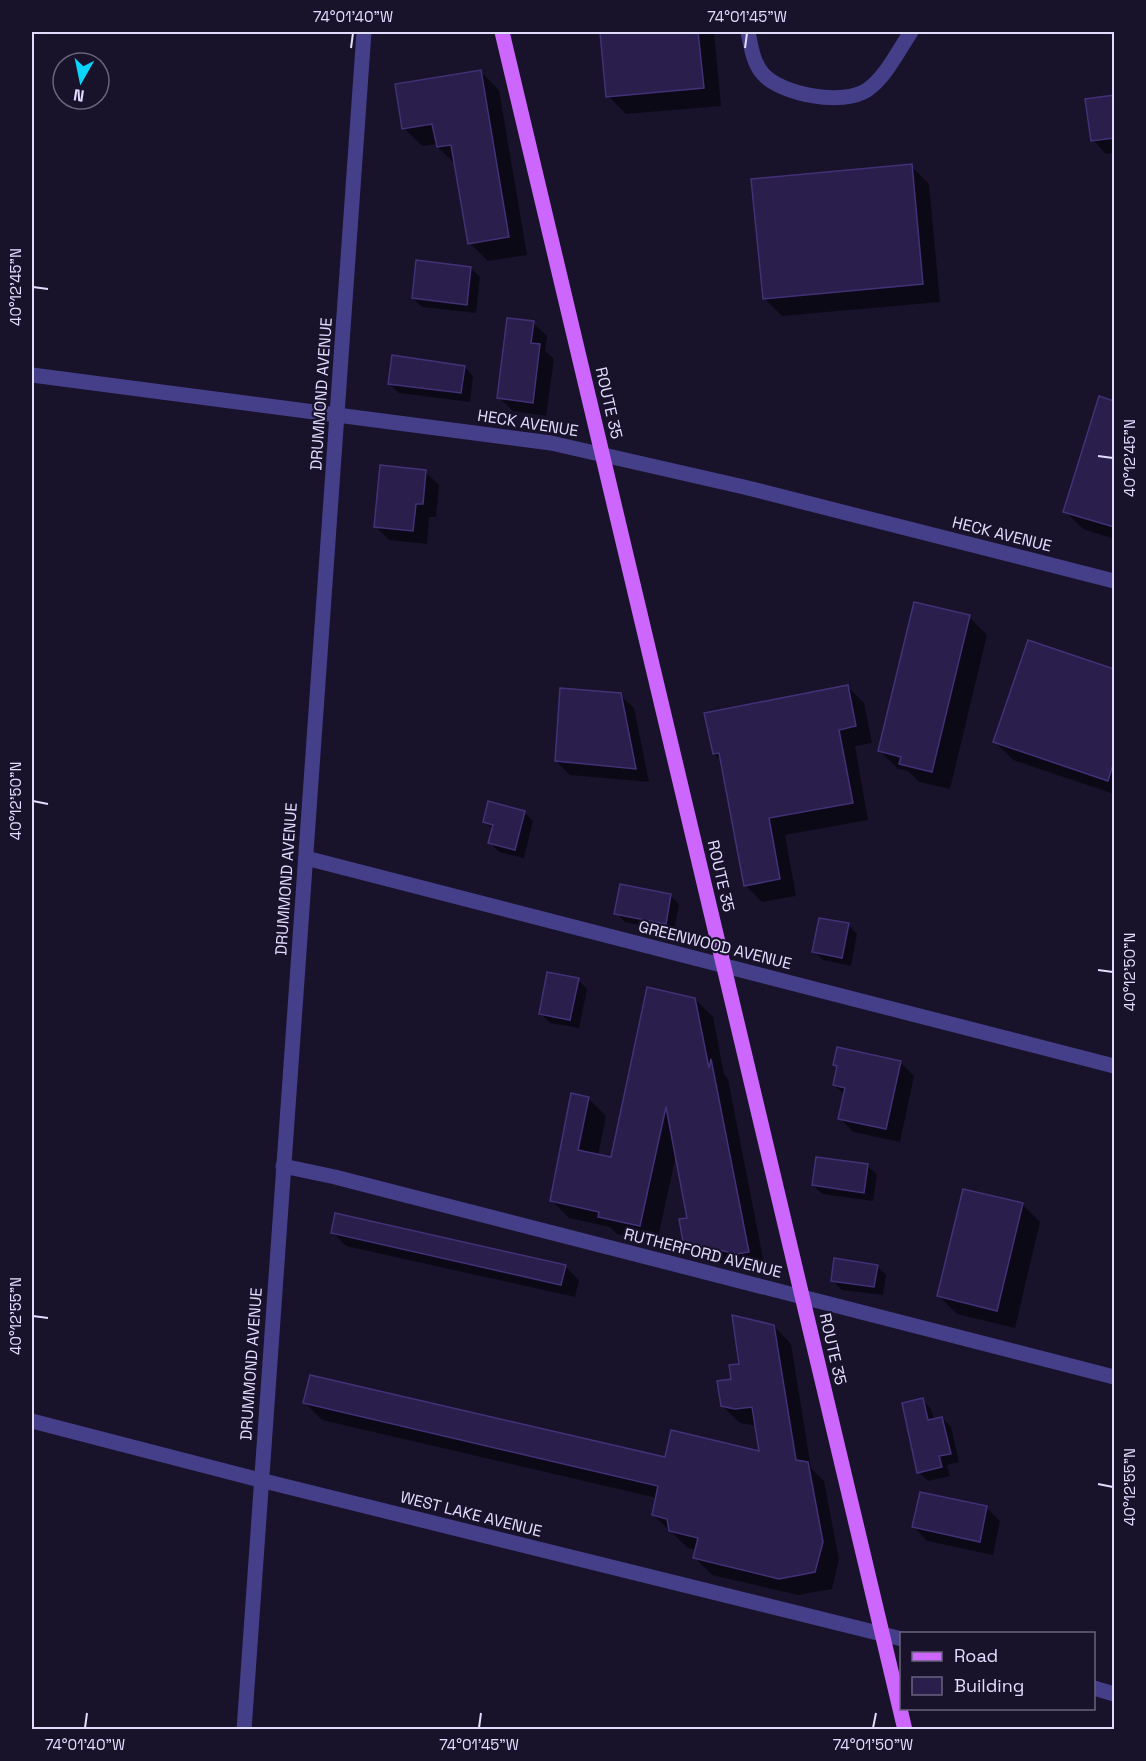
<svg xmlns="http://www.w3.org/2000/svg" width="1146" height="1761" font-family="'Space Grotesk',sans-serif">
<rect width="100%" height="100%" fill="#18122b"/>
<g fill="#0007">
<path d="M 602,32 L 714,32 L 721,106 L 626,114 L 608,96 Z"/>
<path d="M 481,72 L 499,90 L 527,255 L 488,261 L 470,243 L 456,165 L 438,147 L 437,144 L 422,146 L 404,128 Z"/>
<path d="M 1114,96 L 1114,153 L 1106,154 L 1093,140 L 1087,100 Z"/>
<path d="M 911,166 L 929,184 L 940,302 L 782,316 L 764,298 Z"/>
<path d="M 471,268 L 480,277 L 476,313 L 422,307 L 413,298 Z"/>
<path d="M 533,323 L 547,336 L 545,351 L 554,359 L 546,416 L 513,411 L 499,398 Z"/>
<path d="M 465,367 L 473,376 L 470,402 L 399,393 L 390,384 Z"/>
<path d="M 1100,398 L 1114,402 L 1114,539 L 1083,529 L 1065,511 Z"/>
<path d="M 425,472 L 439,485 L 436,517 L 429,517 L 427,544 L 389,540 L 375,526 Z"/>
<path d="M 969,617 L 987,635 L 950,789 L 919,782 L 908,771 L 898,769 L 880,751 Z"/>
<path d="M 1029,642 L 1114,671 L 1114,794 L 1013,760 L 995,742 Z"/>
<path d="M 847,686 L 864,703 L 872,743 L 855,746 L 868,820 L 785,835 L 796,896 L 762,902 L 745,885 L 723,762 L 714,754 Z"/>
<path d="M 620,695 L 634,708 L 649,782 L 570,775 L 556,761 Z"/>
<path d="M 524,812 L 533,821 L 524,858 L 499,852 L 490,843 L 493,830 L 485,822 Z"/>
<path d="M 670,895 L 679,904 L 674,932 L 625,922 L 616,913 Z"/>
<path d="M 848,925 L 857,934 L 851,966 L 823,960 L 814,951 Z"/>
<path d="M 578,980 L 587,989 L 579,1028 L 550,1023 L 541,1014 Z"/>
<path d="M 695,999 L 713,1017 L 724,1074 L 728,1079 L 765,1269 L 755,1271 L 702,1259 L 685,1241 L 688,1219 L 676,1155 L 657,1243 L 617,1234 L 610,1227 L 569,1218 L 552,1201 L 588,1098 L 606,1116 L 598,1156 L 612,1158 Z"/>
<path d="M 900,1062 L 914,1076 L 900,1142 L 853,1132 L 840,1118 L 845,1095 L 834,1085 L 838,1068 L 835,1065 Z"/>
<path d="M 868,1166 L 877,1175 L 873,1201 L 822,1194 L 813,1185 Z"/>
<path d="M 1022,1204 L 1040,1222 L 1015,1328 L 957,1314 L 939,1296 Z"/>
<path d="M 332,1232 L 565,1266 L 579,1280 L 575,1297 L 346,1246 Z"/>
<path d="M 877,1266 L 886,1275 L 883,1295 L 842,1290 L 833,1281 Z"/>
<path d="M 774,1326 L 791,1344 L 811,1468 L 824,1481 L 839,1560 L 832,1589 L 798,1595 L 712,1575 L 695,1558 L 696,1550 L 688,1548 L 653,1515 L 657,1498 L 322,1420 L 305,1403 L 666,1459 L 761,1453 L 757,1426 L 740,1423 L 722,1406 L 741,1365 Z"/>
<path d="M 922,1400 L 931,1409 L 934,1420 L 942,1418 L 951,1427 L 959,1462 L 947,1465 L 950,1476 L 928,1481 L 919,1472 Z"/>
<path d="M 987,1508 L 1000,1521 L 993,1555 L 927,1541 L 914,1527 Z"/>
</g>
<g fill="#2a1e4c" stroke="#433177" stroke-width="1.5">
<path d="M 600,32 L 698,32 L 704,88 L 606,97 Z"/>
<path d="M 481,70 L 509,237 L 468,244 L 451,145 L 437,147 L 432,124 L 402,129 L 395,84 Z"/>
<path d="M 1114,95 L 1114,138 L 1091,141 L 1085,99 Z"/>
<path d="M 912,164 L 923,284 L 763,299 L 751,179 Z"/>
<path d="M 416,260 L 471,267 L 467,305 L 412,298 Z"/>
<path d="M 507,318 L 534,321 L 531,343 L 540,344 L 533,403 L 497,398 Z"/>
<path d="M 392,355 L 465,366 L 461,393 L 388,384 Z"/>
<path d="M 1099,396 L 1114,401 L 1114,527 L 1063,512 Z"/>
<path d="M 380,465 L 426,470 L 423,504 L 416,504 L 413,531 L 374,527 Z"/>
<path d="M 914,602 L 970,615 L 932,772 L 899,764 L 901,757 L 878,751 Z"/>
<path d="M 1028,640 L 1114,669 L 1114,761 L 1108,781 L 993,742 Z"/>
<path d="M 848,685 L 856,726 L 839,730 L 853,803 L 769,818 L 780,879 L 744,886 L 719,753 L 713,754 L 704,713 Z"/>
<path d="M 560,688 L 621,693 L 636,769 L 555,761 Z"/>
<path d="M 488,801 L 525,811 L 515,850 L 488,843 L 493,825 L 483,822 Z"/>
<path d="M 620,884 L 671,894 L 666,924 L 614,914 Z"/>
<path d="M 819,918 L 849,923 L 842,958 L 812,952 Z"/>
<path d="M 547,972 L 579,978 L 570,1020 L 539,1014 Z"/>
<path d="M 647,987 L 695,998 L 709,1068 L 711,1059 L 749,1252 L 737,1254 L 683,1242 L 679,1219 L 687,1218 L 666,1107 L 640,1226 L 598,1217 L 599,1212 L 550,1201 L 571,1093 L 589,1097 L 578,1150 L 611,1157 Z"/>
<path d="M 837,1047 L 901,1061 L 886,1129 L 838,1119 L 845,1088 L 833,1085 L 837,1066 L 833,1065 Z"/>
<path d="M 816,1157 L 868,1164 L 864,1193 L 812,1185 Z"/>
<path d="M 963,1189 L 1023,1203 L 997,1311 L 937,1296 Z"/>
<path d="M 335,1213 L 566,1265 L 561,1285 L 331,1233 Z"/>
<path d="M 834,1258 L 878,1265 L 874,1287 L 831,1281 Z"/>
<path d="M 732,1315 L 774,1325 L 796,1460 L 808,1462 L 823,1542 L 815,1572 L 779,1579 L 693,1558 L 698,1538 L 669,1531 L 667,1519 L 652,1515 L 658,1486 L 303,1403 L 310,1375 L 665,1457 L 671,1430 L 759,1451 L 752,1407 L 735,1409 L 721,1406 L 717,1381 L 731,1379 L 729,1365 L 739,1364 Z"/>
<path d="M 923,1398 L 928,1420 L 942,1417 L 951,1454 L 939,1456 L 942,1467 L 917,1473 L 902,1403 Z"/>
<path d="M 920,1492 L 987,1506 L 980,1542 L 912,1527 Z"/>
</g>
<g fill="none" stroke-linecap="round" stroke-linejoin="round">
<g stroke="#453e89" stroke-width="15">
<path d="M 748,32 C 751,46 753,63 763,74 C 782,95 843,106 867,90 C 886,77 898,51 911,32"/>
<path d="M 32,375 L 551,443 L 744,487 L 1114,581"/>
<path d="M 306,858 L 1114,1066"/>
<path d="M 283,1166 L 335,1177 L 1114,1377"/>
<path d="M 32,1421 L 260,1480 L 902,1639"/>
<path d="M 1094,1688 L 1114,1694"/>
<path d="M 244,1730 L 364,32"/>
</g>
<path stroke="#cd66fc" stroke-width="15" d="M 502,32 L 905,1730"/>
</g>
<path fill="none" stroke="#e2dcfe" stroke-width="2" d="M 351,48 L 353,33M 745,48 L 747,33M 33,287 L 48,289M 1098,456 L 1113,458M 33,801 L 48,804M 1098,970 L 1113,972M 33,1316 L 48,1318M 1098,1484 L 1113,1487M 85,1728 L 87,1713M 479,1728 L 481,1713M 873,1728 L 876,1713"/>
<g text-anchor="middle" dominant-baseline="central" stroke-width="4.5" stroke-linejoin="round" paint-order="stroke">
<g font-size="16" fill="#e2dcfe" stroke="#18122b">
<text transform="translate(321 394) rotate(-86)">DRUMMOND AVENUE</text>
<text transform="translate(609 403) rotate(77)">ROUTE 35</text>
<text transform="translate(528 423) rotate(9)">HECK AVENUE</text>
<text transform="translate(1002 534) rotate(14)">HECK AVENUE</text>
<text transform="translate(721 876) rotate(77)">ROUTE 35</text>
<text transform="translate(286 879) rotate(-86)">DRUMMOND AVENUE</text>
<text transform="translate(715 945) rotate(14)">GREENWOOD AVENUE</text>
<text transform="translate(703 1253) rotate(14)">RUTHERFORD AVENUE</text>
<text transform="translate(833 1349) rotate(77)">ROUTE 35</text>
<text transform="translate(251 1364) rotate(-86)">DRUMMOND AVENUE</text>
<text transform="translate(471 1514) rotate(14)">WEST LAKE AVENUE</text>
</g>
</g>
<rect width="1146" height="1761" fill="none" stroke="#18122b" stroke-width="66"/>
<rect x="900" y="1632" width="195" height="78" fill="#18122b" stroke="#69637f" stroke-width="1.5"/>
<rect x="912" y="1652" width="30" height="9" fill="#cd66fc" stroke="#69637f" stroke-width="1.5"/>
<text x="954" y="1662" font-size="18" fill="#e2dcfe">Road</text>
<rect x="912" y="1677" width="30" height="18" fill="#2a1e4c" stroke="#69637f" stroke-width="1.5"/>
<text x="954" y="1692" font-size="18" fill="#e2dcfe">Building</text>
<g transform="translate(81 81) rotate(189)"><circle r="28" fill="#18122b" stroke="#69637f" stroke-width="1.5"/>
<path d="M0-4.5L10 22L0 15L-10 22Z" fill="#0cd3fa"/>
<text y="-9" font-size="16" font-weight="bold" text-anchor="middle" fill="#e2dcfe">N</text>
</g>
<rect x="33" y="33" width="1080" height="1695" fill="none" stroke="#e2dcfe" stroke-width="2"/>
<g font-size="15" text-anchor="middle" fill="#e2dcfe">
<text x="353" y="22">74°01'40"W</text>
<text x="747" y="22">74°01'45"W</text>
<text transform="translate(16 287) rotate(-90)" y="5">40°12'45"N</text>
<text transform="translate(1130 458) rotate(-90)" y="5">40°12'45"N</text>
<text transform="translate(16 801) rotate(-90)" y="5">40°12'50"N</text>
<text transform="translate(1130 972) rotate(-90)" y="5">40°12'50"N</text>
<text transform="translate(16 1316) rotate(-90)" y="5">40°12'55"N</text>
<text transform="translate(1130 1487) rotate(-90)" y="5">40°12'55"N</text>
<text x="85" y="1750">74°01'40"W</text>
<text x="479" y="1750">74°01'45"W</text>
<text x="873" y="1750">74°01'50"W</text>
</g>
</svg>
